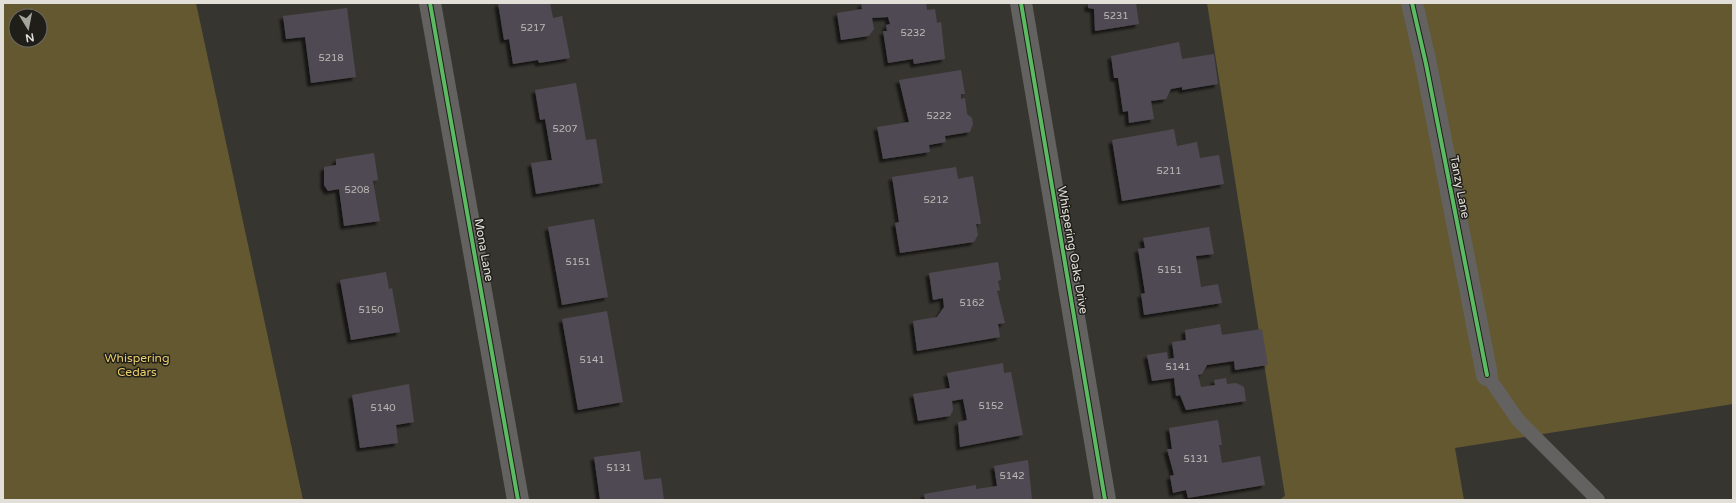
<svg xmlns="http://www.w3.org/2000/svg" width="1736" height="503" font-family="'Varela Round',sans-serif">
<defs>
<filter id="shadow"><feDropShadow dx="-3.5" dy="3.5" stdDeviation="1" flood-color="#0009"/></filter>
</defs>
<rect width="100%" height="100%" fill="#363530"/>
<g fill="#635830" fill-rule="evenodd">
<path d="M 3,3 L 196,3 L 303,500 L 3,500 ZM 16,16 L 40,16 L 40,40 L 16,40 Z"/>
<path d="M 1207,3 L 1733,3 L 1733,404 L 1455,448 L 1464,500 L 1279,500 L 1285,496 Z"/>
</g>
<g fill="#504a52" filter="url(#shadow)">
<path d="M 498,3 L 550,3 L 553,18 L 562,16 L 570,58 L 539,63 L 538,60 L 513,64 L 509,39 L 504,40 Z"/>
<path d="M 861,3 L 926,3 L 927,10 L 935,9 L 937,23 L 941,22 L 945,59 L 914,64 L 913,59 L 888,63 L 883,31 L 887,31 L 886,25 L 890,24 L 888,17 L 872,18 L 874,29 L 869,36 L 841,40 L 837,13 L 862,9 Z"/>
<path d="M 1088,3 L 1136,3 L 1139,24 L 1095,31 L 1094,9 L 1088,8 Z"/>
<path d="M 347,8 L 356,77 L 311,83 L 305,37 L 286,39 L 283,16 Z"/>
<path d="M 1179,42 L 1182,59 L 1214,54 L 1218,84 L 1182,90 L 1182,87 L 1171,89 L 1166,99 L 1151,101 L 1154,119 L 1129,123 L 1128,111 L 1123,112 L 1118,78 L 1114,78 L 1111,56 Z"/>
<path d="M 961,70 L 965,94 L 961,94 L 961,99 L 965,98 L 967,114 L 972,118 L 973,124 L 970,132 L 945,136 L 946,142 L 929,145 L 930,152 L 883,159 L 877,127 L 909,122 L 899,80 Z"/>
<path d="M 576,83 L 586,140 L 596,139 L 603,183 L 536,194 L 531,163 L 552,160 L 545,119 L 540,120 L 535,90 Z"/>
<path d="M 1174,129 L 1177,146 L 1197,142 L 1200,158 L 1219,155 L 1224,184 L 1122,201 L 1112,140 Z"/>
<path d="M 374,153 L 378,180 L 373,181 L 380,221 L 344,226 L 339,189 L 328,191 L 324,185 L 324,167 L 336,165 L 336,159 Z"/>
<path d="M 956,167 L 958,179 L 973,176 L 981,224 L 976,224 L 978,235 L 974,242 L 900,253 L 895,223 L 899,222 L 892,177 Z"/>
<path d="M 594,219 L 608,297 L 562,305 L 548,227 Z"/>
<path d="M 1209,227 L 1214,254 L 1196,256 L 1201,287 L 1218,284 L 1222,303 L 1144,315 L 1141,294 L 1145,293 L 1138,249 L 1145,248 L 1143,238 Z"/>
<path d="M 998,262 L 1001,280 L 998,281 L 1000,290 L 997,291 L 1005,323 L 998,324 L 1000,337 L 917,351 L 913,321 L 937,317 L 944,307 L 943,298 L 933,300 L 929,273 Z"/>
<path d="M 386,272 L 389,289 L 392,288 L 400,332 L 351,340 L 340,280 Z"/>
<path d="M 607,311 L 623,402 L 578,410 L 562,319 Z"/>
<path d="M 1220,324 L 1222,335 L 1262,329 L 1268,365 L 1235,370 L 1234,361 L 1207,365 L 1202,374 L 1198,375 L 1201,387 L 1215,385 L 1214,380 L 1226,378 L 1227,384 L 1236,383 L 1244,387 L 1246,401 L 1186,410 L 1180,395 L 1176,396 L 1174,378 L 1152,381 L 1147,355 L 1167,352 L 1168,359 L 1174,358 L 1172,342 L 1186,340 L 1185,330 Z"/>
<path d="M 1003,363 L 1004,373 L 1011,372 L 1023,435 L 960,447 L 958,422 L 967,420 L 963,399 L 952,401 L 953,410 L 950,416 L 918,421 L 913,394 L 950,388 L 947,373 Z"/>
<path d="M 409,384 L 414,422 L 396,425 L 398,443 L 360,448 L 352,395 Z"/>
<path d="M 1218,420 L 1222,445 L 1219,445 L 1222,463 L 1260,456 L 1265,485 L 1188,498 L 1186,490 L 1173,493 L 1170,476 L 1174,475 L 1167,449 L 1172,449 L 1169,428 Z"/>
<path d="M 640,451 L 644,480 L 661,478 L 664,500 L 600,500 L 594,457 Z"/>
<path d="M 1028,460 L 1032,500 L 925,500 L 924,494 L 976,485 L 976,489 L 997,486 L 994,466 Z"/>
</g>
<g fill="none" stroke-linecap="round" stroke-linejoin="round">
<path stroke="#636260" stroke-width="14" d="M 1487,375 L 1518,420 L 1598,500"/>
<g stroke="#636260" stroke-width="22">
<path d="M 430,3 L 518,500"/>
<path d="M 1021,3 L 1105,500"/>
<path d="M 1412,3 L 1426,64 L 1487,375"/>
</g>
<defs>
<g id="cycleway">
<path d="M 430,3 L 518,500"/>
<path d="M 1021,3 L 1105,500"/>
<path d="M 1412,3 L 1426,64 L 1487,375"/>
</g>
</defs>
<use href="#cycleway" stroke="#1f1e19" stroke-width="6"/>
<use href="#cycleway" stroke="#5cba63" stroke-width="4"/>
</g>
<g text-anchor="middle" dominant-baseline="central" stroke-width="3" stroke-linejoin="round" paint-order="stroke">
<g font-size="10" fill="#bdbab6">
<text x="1116" y="16">5231</text>
<text x="533" y="28">5217</text>
<text x="913" y="33">5232</text>
<text x="331" y="58">5218</text>
<text x="939" y="116">5222</text>
<text x="565" y="129">5207</text>
<text x="1169" y="171">5211</text>
<text x="357" y="190">5208</text>
<text x="936" y="200">5212</text>
<text x="578" y="262">5151</text>
<text x="1170" y="270">5151</text>
<text x="972" y="303">5162</text>
<text x="371" y="310">5150</text>
<text x="592" y="360">5141</text>
<text x="1178" y="367">5141</text>
<text x="991" y="406">5152</text>
<text x="383" y="408">5140</text>
<text x="1196" y="459">5131</text>
<text x="619" y="468">5131</text>
<text x="1012" y="476">5142</text>
</g>
<g font-size="12" fill="#e1dfd8" stroke="#1f1e19">
<text transform="translate(1460 187) rotate(79)">Tanzy Lane</text>
<text transform="translate(484 250) rotate(80)">Mona Lane</text>
<text transform="translate(1073 250) rotate(80)">Whispering Oaks Drive</text>
</g>
<g font-size="12" fill="#eccf6d" stroke="#1f1e19">
<text x="137" y="358">Whispering<tspan x="137" dy="14">Cedars</tspan></text>
</g>
</g>
<rect width="1736" height="503" fill="none" stroke="#e1dfd8" stroke-width="8"/>
<g transform="translate(28 28) rotate(170)"><circle r="19" fill="#1f1e19" stroke="#6d6b65"/>
<path d="M0-3L7 15L0 10L-7 15Z" fill="#a5a49d"/>
<text y="-6" font-size="11" font-weight="bold" text-anchor="middle" fill="#e1dfd8">N</text>
</g>
</svg>
